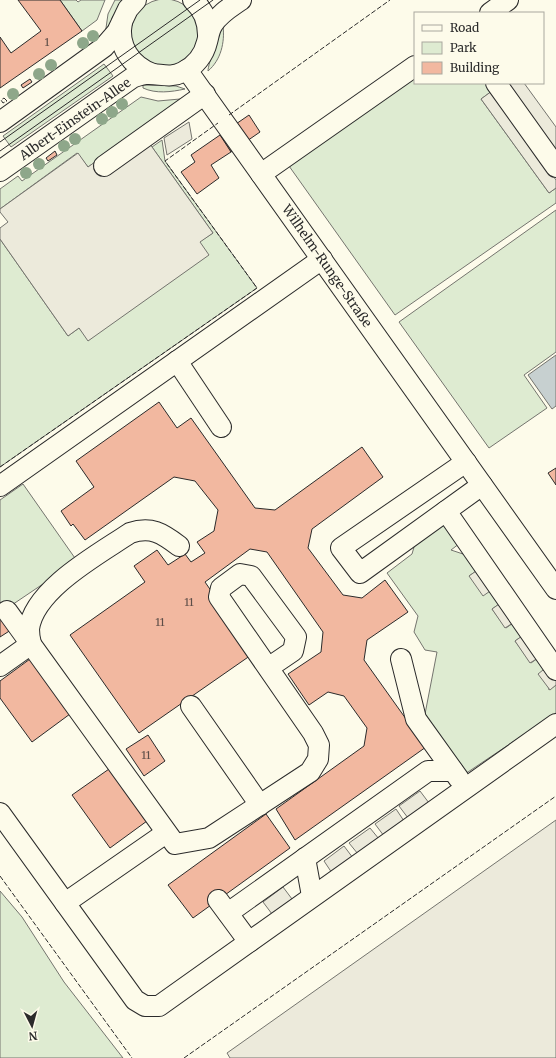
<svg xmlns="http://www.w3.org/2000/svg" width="556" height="1058" font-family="Merriweather,serif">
<rect width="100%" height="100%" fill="#fdfbea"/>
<g fill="#deebd1" stroke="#74746e">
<circle cx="165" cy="33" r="34"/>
<path d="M 60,0 L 76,0 L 78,2 L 81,0 L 105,0 L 97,20 L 82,31 Z"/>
<path d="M 115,0 L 123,0 L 105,35 L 108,14 Z"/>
<path d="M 223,26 C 225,42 221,60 208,71 C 208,64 219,33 223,26 Z"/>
<path d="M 104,64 L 113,76 L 11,147 L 3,136 Z"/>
<path d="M 415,74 L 415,83 L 487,83 L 492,91 L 481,99 L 549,193 L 556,188 L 556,203 L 395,315 L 289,166 Z"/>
<path d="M 143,85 L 176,86 L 185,89 C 171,92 156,94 143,88 Z"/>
<path d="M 141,97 L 158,101 L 180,99 L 181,101 L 88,167 L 77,153 L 0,209 L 0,189 L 18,176 L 22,181 Z"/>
<path d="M 162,140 L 165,161 L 257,288 L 0,467 L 0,239 L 68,336 L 79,328 L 89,340 L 199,242 L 213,233 L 152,147 Z"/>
<path d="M 556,210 L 556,352 L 524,375 L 547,408 L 489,448 L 399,322 Z"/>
<path d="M 23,484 L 77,561 L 0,613 L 0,500 Z"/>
<path d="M 446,519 L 464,540 L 451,550 L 472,557 L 479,569 L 469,576 L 493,589 L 502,602 L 492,609 L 506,628 L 516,621 L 525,634 L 515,641 L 531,663 L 541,656 L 549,690 L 556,685 L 556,713 L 465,774 L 425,714 L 437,652 L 425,650 L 414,632 L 418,616 L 387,573 L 412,554 L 416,540 Z"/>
<path d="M 0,891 L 22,917 L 64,982 L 123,1058 L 0,1058 Z"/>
</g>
<g fill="#eceadb" stroke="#74746e">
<path d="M 505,83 L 524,83 L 556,127 L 556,154 Z"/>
<path d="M 492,91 L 556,180 L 556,188 L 549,193 L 481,99 Z"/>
<path d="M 189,122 L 192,139 L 167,155 L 164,138 Z"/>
<path d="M 140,130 L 213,233 L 200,242 L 209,255 L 88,341 L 79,328 L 68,336 L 0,239 L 0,228 L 8,222 L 0,212 L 0,209 L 78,153 L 88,167 Z"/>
<path d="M 479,569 L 493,589 L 483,596 L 469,576 Z"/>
<path d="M 502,602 L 516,621 L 505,628 L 492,609 Z"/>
<path d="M 525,634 L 541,656 L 530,663 L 515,641 Z"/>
<path d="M 548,666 L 556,677 L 556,685 L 550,690 L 538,674 Z"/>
<path d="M 420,791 L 429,803 L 408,818 L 399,806 Z"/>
<path d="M 396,809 L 404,821 L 384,836 L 375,824 Z"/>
<path d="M 556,820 L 556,1058 L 230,1058 L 227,1053 Z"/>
<path d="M 370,828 L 379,839 L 358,854 L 349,843 Z"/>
<path d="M 344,846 L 353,858 L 332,873 L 324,861 Z"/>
<path d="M 283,887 L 292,899 L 272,914 L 263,902 Z"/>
</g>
<path fill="#c7d0d0" stroke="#74746e" d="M 556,355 L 556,406 L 552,409 L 528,375 Z"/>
<g fill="#f2b8a0" stroke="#2b2b2b">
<path d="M 18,0 L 60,0 L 82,31 L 0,88 L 0,37 L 11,53 L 41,31 Z"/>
<path d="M 30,79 L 32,82 L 23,88 L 21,85 Z"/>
<path d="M 249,115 L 260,132 L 231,152 L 220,135 Z"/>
<path d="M 220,135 L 231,152 L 211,165 L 219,178 L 197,194 L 181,172 L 195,162 L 191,155 Z"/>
<path d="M 55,151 L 57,155 L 48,161 L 46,158 Z"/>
<path d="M 159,402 L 177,428 L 191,418 L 255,508 L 275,510 L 362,447 L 383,477 L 312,529 L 308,548 L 343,595 L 362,598 L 385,580 L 408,612 L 367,640 L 364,660 L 426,747 L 295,840 L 276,809 L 364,746 L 367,728 L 344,696 L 328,692 L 309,705 L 288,674 L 321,652 L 323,632 L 267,552 L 250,549 L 205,582 L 254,653 L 139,733 L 70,635 L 145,582 L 134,566 L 157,550 L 168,565 L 185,554 L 191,562 L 205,553 L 197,542 L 214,531 L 218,510 L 195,481 L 174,477 L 85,540 L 73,524 L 71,526 L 61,511 L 94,487 L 76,461 Z"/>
<path d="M 556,468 L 556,485 L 548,473 Z"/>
<path d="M 0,613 L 14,628 L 0,637 Z"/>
<path d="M 30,659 L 70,714 L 32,742 L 0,698 L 0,681 Z"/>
<path d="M 148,735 L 165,761 L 144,776 L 126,749 Z"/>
<path d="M 109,769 L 147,821 L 110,848 L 72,795 Z"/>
<path d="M 266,814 L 290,848 L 193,918 L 168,885 Z"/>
</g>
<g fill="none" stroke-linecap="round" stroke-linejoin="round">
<defs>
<g id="minor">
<path d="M 193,0 C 204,10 208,21 208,35"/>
<path d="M 490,13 L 508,0"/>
<path d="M 122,22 C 117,46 131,66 153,74"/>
<path d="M 187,70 L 556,589"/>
<path d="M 496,83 L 556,167"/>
<path d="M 0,122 L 104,47 L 117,32 L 128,9 L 136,0"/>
<path d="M 104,166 L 205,94"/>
<path d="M 0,171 L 132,78 C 136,76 141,75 146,74 C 160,73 169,79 183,72 C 195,66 204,55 207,42 C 209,35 209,30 213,24 C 220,13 231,7 241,0"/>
<path d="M 261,174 L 415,66"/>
<path d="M 177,361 L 221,427"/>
<path d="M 466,462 L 341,548 L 360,573 L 482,485"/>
<path d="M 0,486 L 322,259"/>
<path d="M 446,511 L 556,670"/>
<path d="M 7,611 L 175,844 L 209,838 L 310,772 L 318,759 L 319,745 L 313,733 L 219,597 L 221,588 L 240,574 L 251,576 L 296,637 L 293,651 L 268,668"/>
<path d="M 401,659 L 416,719 L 459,779"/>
<path d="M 0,666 L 31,644 C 30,640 29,634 29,629 C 34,589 99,554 130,533 C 151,526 162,533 179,546"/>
<path d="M 191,706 L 260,805"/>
<path d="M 0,813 L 135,1000 L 145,1006 L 159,1006 L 556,724"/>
<path d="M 305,858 L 312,896"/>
<path d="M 218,900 L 249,942"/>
<path d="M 65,903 L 166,833"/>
<path d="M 228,913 L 428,771 L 453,771"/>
</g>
</defs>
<use href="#minor" stroke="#2b2b2b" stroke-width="22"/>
<use href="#minor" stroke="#fdfbea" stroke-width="20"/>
<g stroke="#2b2b2b" stroke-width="1">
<path d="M 0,142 L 200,0"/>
<path d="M 0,151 L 213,0"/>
</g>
<g stroke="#2b2b2b" stroke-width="1" stroke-dasharray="5 2" stroke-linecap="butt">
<path d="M 93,34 L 96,37 L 92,39 L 90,36 Z"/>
<path d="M 84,41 L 86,44 L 83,46 L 80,43 Z"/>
<path d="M 52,63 L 54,66 L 51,68 L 49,65 Z"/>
<path d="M 40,72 L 42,75 L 39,77 L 36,74 Z"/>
<path d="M 13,91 L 15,94 L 12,97 L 10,94 Z"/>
<path d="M 4,98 L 7,101 L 3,103 L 1,100 Z"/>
<path d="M 123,102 L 125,105 L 122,107 L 120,104 Z"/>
<path d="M 112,109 L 115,112 L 111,115 L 109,112 Z"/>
<path d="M 229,115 L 390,0"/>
<path d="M 102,117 L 104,120 L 101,122 L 99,119 Z"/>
<path d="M 75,137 L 78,140 L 74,142 L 72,139 Z"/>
<path d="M 65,144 L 67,147 L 64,149 L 62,146 Z"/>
<path d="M 40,161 L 42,165 L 39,167 L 37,164 Z"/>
<path d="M 26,171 L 29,174 L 25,176 L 23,173 Z"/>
<path d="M 0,467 L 257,288 L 165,161 L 218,123"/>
<path d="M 0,876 L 132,1058"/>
<path d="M 184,1058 L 556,796"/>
</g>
</g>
<g fill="#8ea78a">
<circle cx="93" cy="36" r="6"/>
<circle cx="83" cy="43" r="6"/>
<circle cx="51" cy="65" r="6"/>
<circle cx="39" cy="74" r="6"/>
<circle cx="13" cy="94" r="6"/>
<circle cx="122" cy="104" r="6"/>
<circle cx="112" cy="112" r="6"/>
<circle cx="102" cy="119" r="6"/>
<circle cx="75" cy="139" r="6"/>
<circle cx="64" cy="146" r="6"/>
<circle cx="39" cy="164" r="6"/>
<circle cx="26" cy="173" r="6"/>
</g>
<g text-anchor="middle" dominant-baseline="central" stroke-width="3" stroke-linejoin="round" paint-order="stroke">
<g font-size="11" fill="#5d4e48">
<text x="47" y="42">1</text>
<text x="189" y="602">11</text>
<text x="160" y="622">11</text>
<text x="146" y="755">11</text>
</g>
<g font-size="13" fill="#2b2b2b" stroke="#fdfbea">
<text transform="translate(75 119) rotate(-35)">Albert-Einstein-Allee</text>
<text transform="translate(327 266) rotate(55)">Wilhelm-Runge-Straße</text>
</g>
</g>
<rect x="414" y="12" width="130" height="72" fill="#fdfbea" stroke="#a9a89e"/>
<rect x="422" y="25" width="20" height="6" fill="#fdfbea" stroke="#a9a89e"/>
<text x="450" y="32" font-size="12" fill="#2b2b2b">Road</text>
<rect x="422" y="42" width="20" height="12" fill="#deebd1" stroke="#a9a89e"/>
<text x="450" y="52" font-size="12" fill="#2b2b2b">Park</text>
<rect x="422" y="62" width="20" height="12" fill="#f2b8a0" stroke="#a9a89e"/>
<text x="450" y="72" font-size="12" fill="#2b2b2b">Building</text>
<g transform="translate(32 1026) rotate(174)" stroke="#fdfbea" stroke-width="3" paint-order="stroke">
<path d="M0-3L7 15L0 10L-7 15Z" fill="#2b2b2b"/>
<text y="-6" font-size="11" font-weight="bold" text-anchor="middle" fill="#2b2b2b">N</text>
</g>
</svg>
